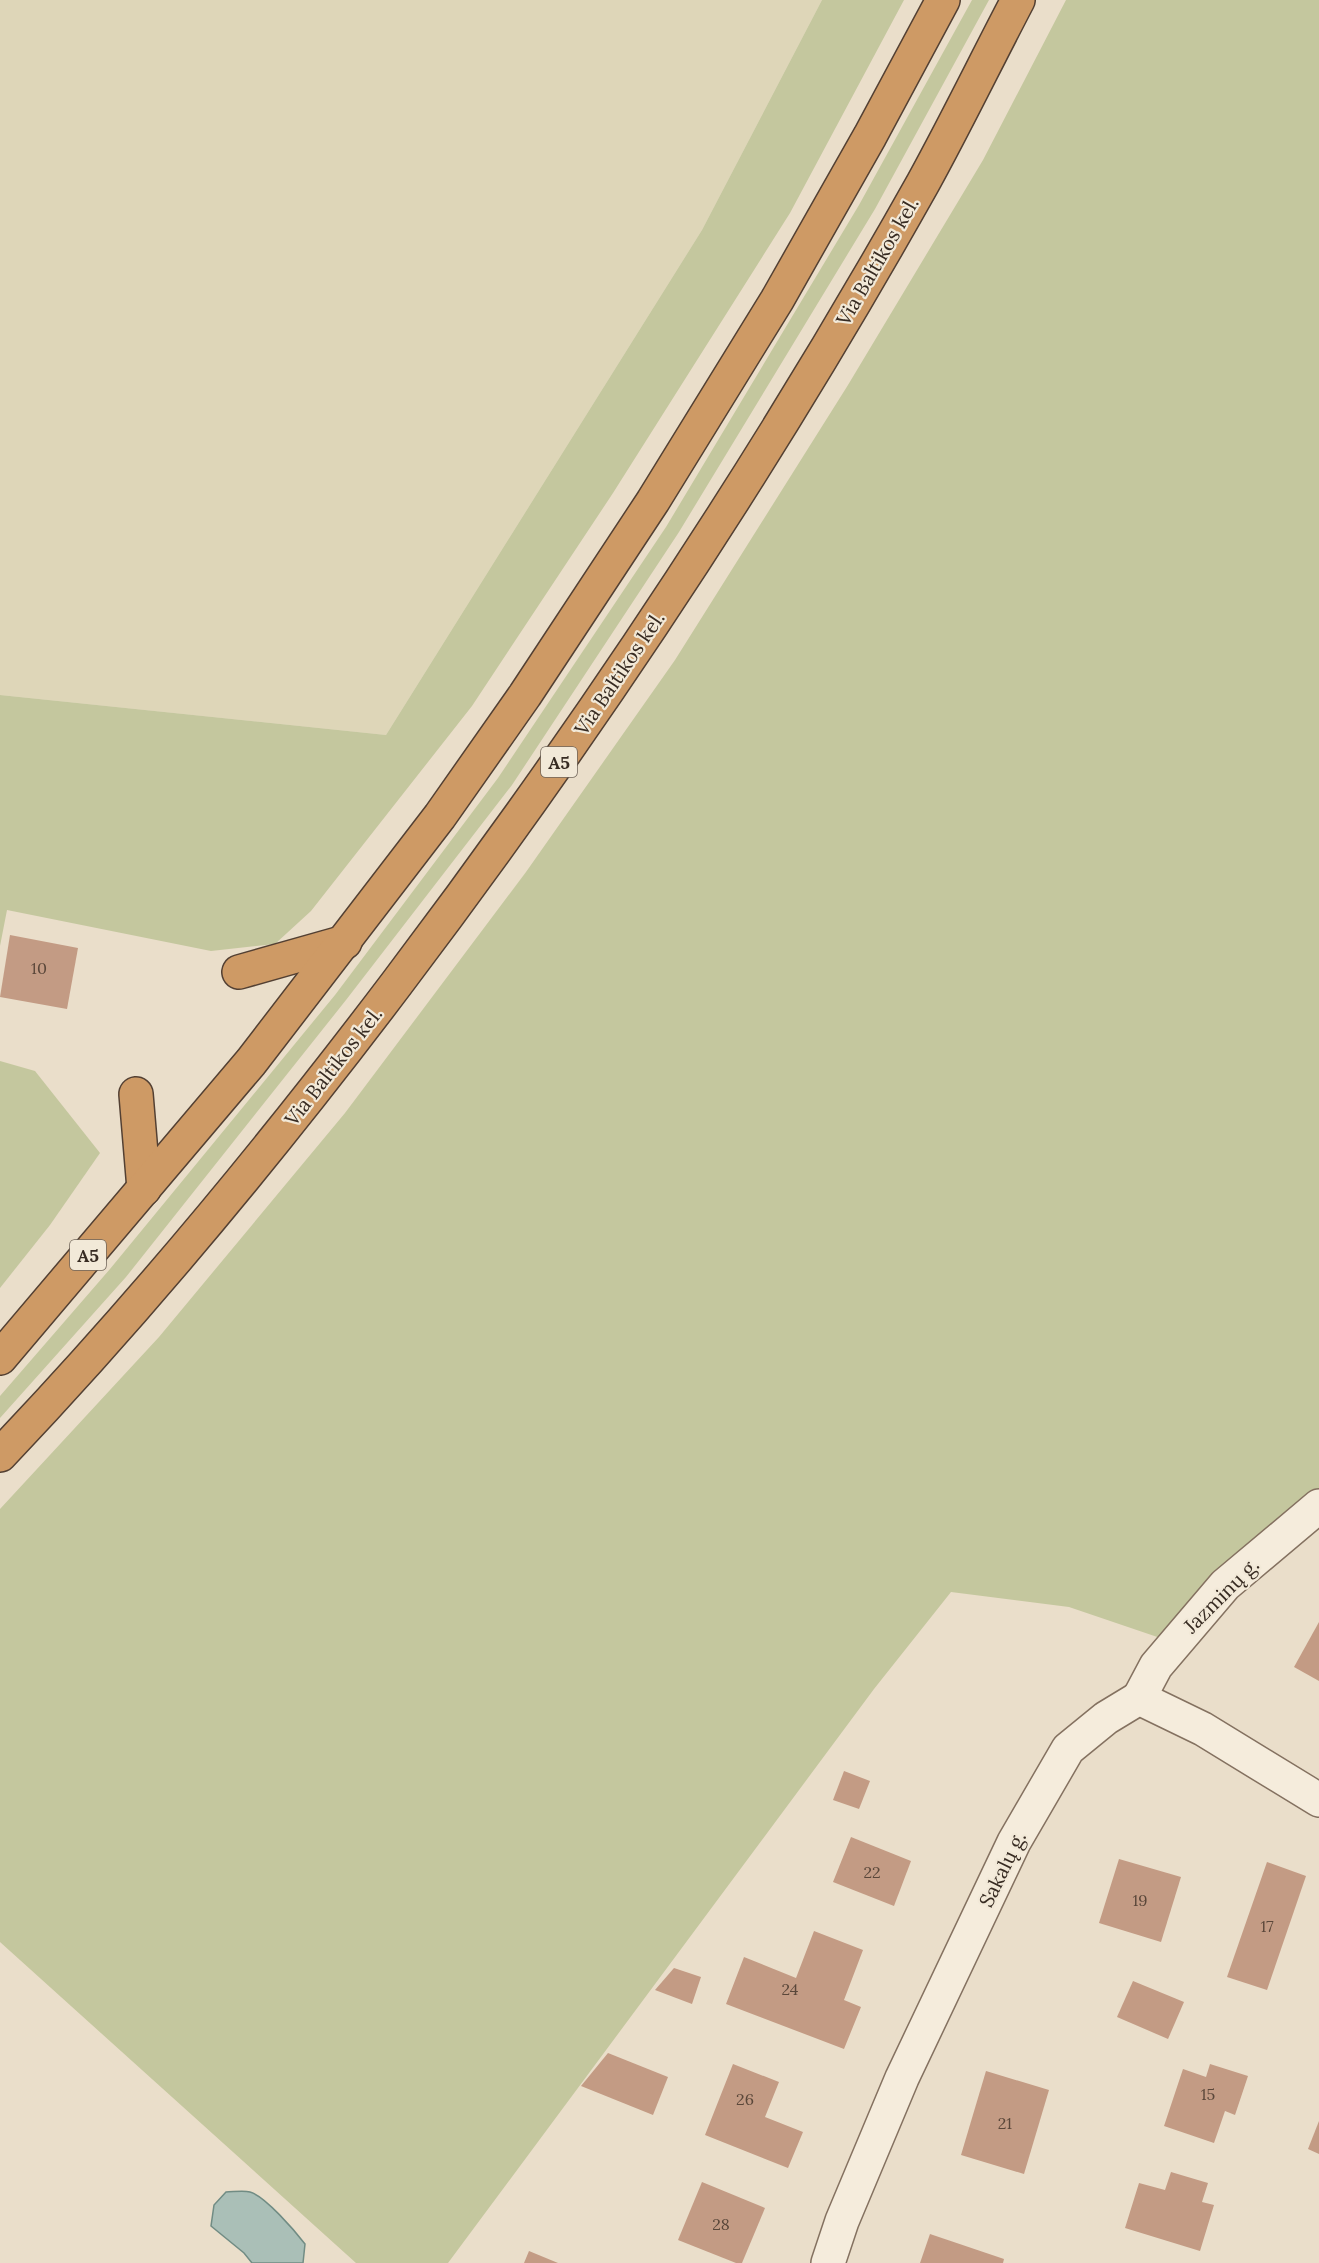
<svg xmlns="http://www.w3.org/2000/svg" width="1319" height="2263" font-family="Lora,serif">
<rect width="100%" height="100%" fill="#eadeca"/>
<path fill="#ded6b8" d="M 0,0 L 822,0 L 702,230 L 386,735 L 0,695 Z"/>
<g fill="#c4c79e">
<path d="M 822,0 L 904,0 L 790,213 L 613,493 L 472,706 L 311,911 L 275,944 L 211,951 L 7,910 L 0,946 L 0,695 L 386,735 L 702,230 Z"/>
<path d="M 972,0 L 989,0 L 875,209 L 679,532 L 512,785 L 346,1000 L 126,1277 L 0,1418 L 0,1396 L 110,1269 L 335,995 L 498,778 L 666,527 L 859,205 Z"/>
<path d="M 1066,0 L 1319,0 L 1319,1512 L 1175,1643 L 1069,1607 L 951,1592 L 874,1689 L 448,2263 L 356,2263 L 0,1942 L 0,1509 L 159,1337 L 345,1113 L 526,872 L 675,660 L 848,385 L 983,160 Z"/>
<path d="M 0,1061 L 35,1071 L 100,1153 L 50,1225 L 0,1288 Z"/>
</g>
<path fill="#aabfb7" stroke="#718c84" stroke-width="1.5" d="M 226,2192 C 233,2192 243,2190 250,2192 C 265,2196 295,2231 305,2244 L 303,2263 L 252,2263 L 244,2253 L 211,2226 L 214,2205 Z"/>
<g fill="#c39b84">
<path d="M 10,935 L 78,948 L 67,1009 L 0,997 Z"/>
<path d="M 1319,1622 L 1319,1681 L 1294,1667 Z"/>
<path d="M 844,1771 L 870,1781 L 859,1809 L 833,1800 Z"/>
<path d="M 851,1837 L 911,1861 L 894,1906 L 833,1882 Z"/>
<path d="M 1119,1859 L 1181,1877 L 1161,1942 L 1099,1923 Z"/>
<path d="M 1267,1862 L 1306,1876 L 1267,1990 L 1227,1977 Z"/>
<path d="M 814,1931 L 863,1950 L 844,2000 L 861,2007 L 844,2049 L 726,2004 L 744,1957 L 796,1978 Z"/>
<path d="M 674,1968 L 701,1977 L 692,2004 L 655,1990 Z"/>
<path d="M 1133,1981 L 1184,2002 L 1168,2039 L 1117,2017 Z"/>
<path d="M 608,2053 L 668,2077 L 653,2115 L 581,2086 Z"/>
<path d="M 733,2064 L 779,2082 L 765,2117 L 803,2132 L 788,2168 L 705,2135 Z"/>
<path d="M 1210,2064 L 1248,2076 L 1235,2115 L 1225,2111 L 1214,2143 L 1164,2126 L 1183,2069 L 1206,2077 Z"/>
<path d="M 986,2071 L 1049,2090 L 1024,2174 L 961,2155 Z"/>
<path d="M 1319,2121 L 1319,2154 L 1308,2149 Z"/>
<path d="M 1171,2172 L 1208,2183 L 1202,2202 L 1214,2205 L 1200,2251 L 1125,2228 L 1139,2183 L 1165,2190 Z"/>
<path d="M 702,2182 L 765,2208 L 742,2263 L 736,2263 L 678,2240 Z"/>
<path d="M 930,2234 L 1004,2259 L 1003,2263 L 920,2263 Z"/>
<path d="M 529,2251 L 558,2263 L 524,2263 Z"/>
</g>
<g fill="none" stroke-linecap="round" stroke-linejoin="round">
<defs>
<g id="minor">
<path d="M 1139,1698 L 1156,1666 L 1225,1585 L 1319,1506"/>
<path d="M 828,2263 L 842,2221 L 902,2078 L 1014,1842 L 1068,1749 L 1106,1718 L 1139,1698 L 1203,1729 L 1319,1800"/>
</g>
<g id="highway">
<path d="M 239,972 L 345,942"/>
<path d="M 136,1094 L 144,1189"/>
<path d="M 0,1358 L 251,1062 L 440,816 L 525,695 L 653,501 L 777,300 L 870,136 L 943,0"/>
<path d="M 0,1455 C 142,1306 273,1147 397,983 C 590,728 767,461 923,183 C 956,123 986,61 1018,0"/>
</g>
</defs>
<use href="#minor" stroke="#847160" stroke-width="36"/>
<use href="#highway" stroke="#534033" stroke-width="36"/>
<use href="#minor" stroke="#f5ecdc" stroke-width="33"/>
<use href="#highway" stroke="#ce9a65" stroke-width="33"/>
</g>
<g text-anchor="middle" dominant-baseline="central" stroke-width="4.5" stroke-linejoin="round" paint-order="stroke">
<g font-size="16" fill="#5a473a">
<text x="39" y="968">10</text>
<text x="872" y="1872">22</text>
<text x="1140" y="1900">19</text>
<text x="1267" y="1926">17</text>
<text x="790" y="1989">24</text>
<text x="1208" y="2094">15</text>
<text x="745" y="2099">26</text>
<text x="1005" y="2123">21</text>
<text x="721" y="2224">28</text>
</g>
<g fill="#f2e9d8" stroke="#6f6459" stroke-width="1.5">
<rect x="541" y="747" width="36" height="30" rx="4.5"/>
<rect x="70" y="1240" width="36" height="30" rx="4.5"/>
</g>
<g font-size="18" font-weight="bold" fill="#372b22">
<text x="559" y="762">A5</text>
<text x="88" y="1255">A5</text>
</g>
<g font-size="20" fill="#372b22" stroke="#f2e9d8">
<text transform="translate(877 261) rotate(-60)">Via Baltikos kel.</text>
<text transform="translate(619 673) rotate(-56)">Via Baltikos kel.</text>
<text transform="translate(333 1066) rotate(-52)">Via Baltikos kel.</text>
<text transform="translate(1221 1595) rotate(-45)">Jazminų g.</text>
<text transform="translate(1002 1869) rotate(-64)">Sakalų g.</text>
</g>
</g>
</svg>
